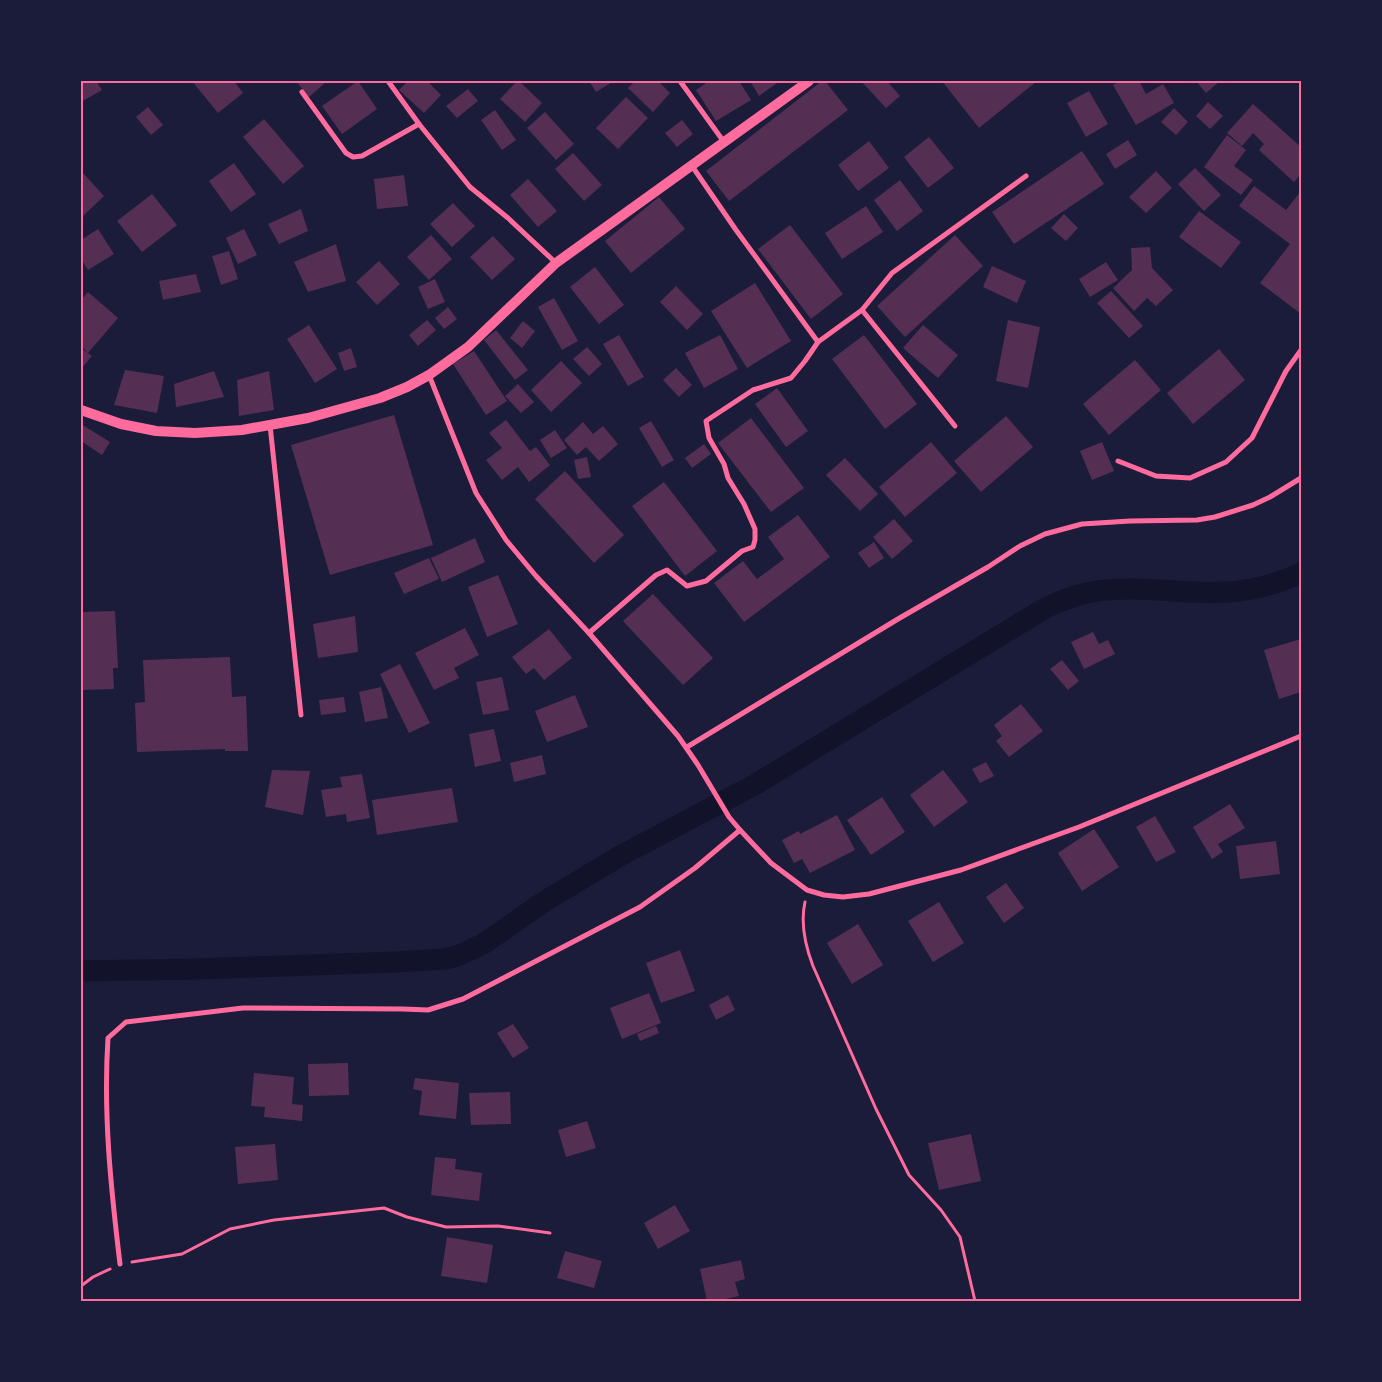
<svg xmlns="http://www.w3.org/2000/svg" width="1382" height="1382" font-family="'PT Serif',serif">
<rect width="100%" height="100%" fill="#1b1b3a"/>
<g fill="none" stroke-linecap="round" stroke-linejoin="round">
<path stroke="#12122b" stroke-width="21" d="M 81,971 L 195,969 L 396,962 L 445,959 L 457,956 L 483,944 L 545,901 L 620,856 L 756,784 L 1047,607 C 1064,600 1080,593 1098,591 C 1141,585 1184,595 1227,592 C 1252,591 1279,583 1301,573"/>
</g>
<g fill="#542f53">
<path d="M 81,81 L 96,81 L 102,90 L 81,102 Z"/>
<path d="M 192,81 L 234,81 L 243,93 L 218,113 Z"/>
<path d="M 296,81 L 327,81 L 309,97 Z"/>
<path d="M 358,81 L 377,109 L 342,134 L 322,106 Z"/>
<path d="M 408,81 L 427,81 L 441,95 L 424,113 L 399,90 Z"/>
<path d="M 517,81 L 519,81 L 542,103 L 525,122 L 500,99 Z"/>
<path d="M 589,81 L 614,81 L 596,92 Z"/>
<path d="M 635,81 L 658,81 L 670,93 L 653,112 L 628,88 Z"/>
<path d="M 709,81 L 739,81 L 751,100 L 716,121 L 696,90 Z"/>
<path d="M 750,81 L 780,81 L 759,96 Z"/>
<path d="M 822,81 L 825,81 L 848,110 L 729,201 L 706,171 Z"/>
<path d="M 861,81 L 887,81 L 900,96 L 886,108 Z"/>
<path d="M 942,81 L 1037,81 L 979,128 Z"/>
<path d="M 1120,81 L 1139,81 L 1146,94 L 1163,84 L 1174,103 L 1136,125 L 1113,85 Z"/>
<path d="M 1196,81 L 1220,81 L 1206,93 Z"/>
<path d="M 468,89 L 478,101 L 457,118 L 446,106 Z"/>
<path d="M 1089,91 L 1108,124 L 1086,137 L 1067,103 Z"/>
<path d="M 626,97 L 648,118 L 618,149 L 596,128 Z"/>
<path d="M 1208,102 L 1223,116 L 1210,129 L 1196,116 Z"/>
<path d="M 1253,104 L 1301,147 L 1301,174 L 1294,182 L 1259,150 L 1264,144 L 1253,133 L 1242,146 L 1227,133 Z"/>
<path d="M 148,107 L 163,125 L 151,135 L 136,117 Z"/>
<path d="M 1174,108 L 1188,122 L 1176,135 L 1161,122 Z"/>
<path d="M 495,110 L 516,140 L 502,150 L 481,120 Z"/>
<path d="M 545,112 L 574,144 L 556,160 L 527,128 Z"/>
<path d="M 264,119 L 304,166 L 283,184 L 243,137 Z"/>
<path d="M 682,120 L 693,134 L 677,147 L 665,133 Z"/>
<path d="M 1227,135 L 1246,150 L 1234,166 L 1253,180 L 1241,195 L 1204,167 Z"/>
<path d="M 929,137 L 954,168 L 928,188 L 904,157 Z"/>
<path d="M 1128,140 L 1137,155 L 1115,169 L 1106,154 Z"/>
<path d="M 869,141 L 889,168 L 858,191 L 838,165 Z"/>
<path d="M 1082,151 L 1104,184 L 1014,244 L 992,212 Z"/>
<path d="M 573,153 L 602,185 L 584,201 L 555,169 Z"/>
<path d="M 234,163 L 256,194 L 231,212 L 209,181 Z"/>
<path d="M 1195,168 L 1221,195 L 1204,211 L 1178,184 Z"/>
<path d="M 1156,171 L 1172,188 L 1146,213 L 1129,197 Z"/>
<path d="M 83,173 L 104,196 L 81,218 L 81,175 Z"/>
<path d="M 404,175 L 408,206 L 377,209 L 374,179 Z"/>
<path d="M 528,179 L 557,211 L 538,227 L 510,195 Z"/>
<path d="M 900,180 L 923,211 L 897,231 L 874,200 Z"/>
<path d="M 1254,186 L 1286,210 L 1301,191 L 1301,314 L 1260,283 L 1290,244 L 1239,206 Z"/>
<path d="M 152,194 L 177,225 L 142,252 L 117,221 Z"/>
<path d="M 659,197 L 685,229 L 631,273 L 605,241 Z"/>
<path d="M 453,203 L 475,226 L 452,247 L 430,224 Z"/>
<path d="M 866,206 L 883,232 L 842,259 L 825,233 Z"/>
<path d="M 301,209 L 308,231 L 279,244 L 268,224 Z"/>
<path d="M 1199,211 L 1241,242 L 1221,268 L 1179,237 Z"/>
<path d="M 1064,214 L 1078,228 L 1066,241 L 1051,228 Z"/>
<path d="M 790,225 L 843,294 L 811,319 L 758,249 Z"/>
<path d="M 98,229 L 114,254 L 88,270 L 81,259 L 81,240 Z"/>
<path d="M 244,229 L 257,255 L 238,264 L 226,238 Z"/>
<path d="M 431,235 L 452,259 L 429,280 L 407,257 Z"/>
<path d="M 955,235 L 983,266 L 905,337 L 877,306 Z"/>
<path d="M 493,236 L 515,259 L 492,280 L 470,257 Z"/>
<path d="M 336,244 L 346,281 L 308,292 L 294,262 Z"/>
<path d="M 1150,247 L 1152,268 L 1173,290 L 1156,306 L 1147,298 L 1134,311 L 1113,288 L 1132,270 L 1131,248 Z"/>
<path d="M 229,251 L 238,279 L 221,285 L 212,256 Z"/>
<path d="M 379,261 L 400,284 L 377,305 L 356,282 Z"/>
<path d="M 1106,262 L 1118,280 L 1090,297 L 1079,279 Z"/>
<path d="M 992,266 L 1026,281 L 1017,303 L 983,287 Z"/>
<path d="M 595,267 L 624,305 L 599,324 L 570,287 Z"/>
<path d="M 196,274 L 201,292 L 163,300 L 159,281 Z"/>
<path d="M 435,279 L 445,302 L 428,309 L 418,287 Z"/>
<path d="M 755,283 L 791,341 L 747,368 L 711,311 Z"/>
<path d="M 676,286 L 703,314 L 687,330 L 660,302 Z"/>
<path d="M 1111,291 L 1143,326 L 1129,338 L 1097,303 Z"/>
<path d="M 88,292 L 118,318 L 88,353 L 81,346 L 81,300 Z"/>
<path d="M 554,298 L 578,341 L 562,350 L 538,307 Z"/>
<path d="M 448,307 L 457,319 L 444,329 L 435,318 Z"/>
<path d="M 427,320 L 436,330 L 418,346 L 409,335 Z"/>
<path d="M 1008,320 L 1040,327 L 1028,388 L 996,381 Z"/>
<path d="M 523,321 L 535,331 L 522,348 L 510,338 Z"/>
<path d="M 309,325 L 337,369 L 315,383 L 287,339 Z"/>
<path d="M 923,325 L 958,355 L 938,378 L 903,348 Z"/>
<path d="M 496,330 L 528,370 L 515,380 L 484,340 Z"/>
<path d="M 619,335 L 644,377 L 628,386 L 603,344 Z"/>
<path d="M 720,335 L 738,369 L 704,388 L 685,353 Z"/>
<path d="M 864,335 L 917,404 L 885,429 L 832,359 Z"/>
<path d="M 587,347 L 602,364 L 589,376 L 573,359 Z"/>
<path d="M 81,348 L 92,356 L 81,369 Z"/>
<path d="M 351,348 L 357,367 L 344,371 L 338,353 Z"/>
<path d="M 1219,349 L 1245,380 L 1193,424 L 1167,393 Z"/>
<path d="M 474,351 L 507,401 L 486,415 L 453,364 Z"/>
<path d="M 1135,360 L 1161,390 L 1109,435 L 1083,404 Z"/>
<path d="M 561,361 L 582,383 L 551,412 L 531,390 Z"/>
<path d="M 676,368 L 692,385 L 679,397 L 663,380 Z"/>
<path d="M 125,370 L 164,376 L 157,413 L 114,405 Z"/>
<path d="M 214,371 L 224,397 L 176,407 L 174,384 Z"/>
<path d="M 269,371 L 274,410 L 239,416 L 237,380 Z"/>
<path d="M 518,384 L 534,402 L 521,413 L 505,396 Z"/>
<path d="M 777,388 L 808,431 L 786,447 L 755,404 Z"/>
<path d="M 394,415 L 433,545 L 330,575 L 291,445 Z"/>
<path d="M 1006,416 L 1033,447 L 981,492 L 954,461 Z"/>
<path d="M 751,418 L 804,488 L 771,512 L 718,443 Z"/>
<path d="M 506,420 L 530,451 L 536,447 L 550,465 L 529,482 L 518,467 L 502,480 L 486,460 L 502,448 L 489,433 Z"/>
<path d="M 651,421 L 674,460 L 662,467 L 639,428 Z"/>
<path d="M 583,422 L 593,434 L 603,426 L 618,444 L 599,461 L 586,447 L 577,455 L 564,440 Z"/>
<path d="M 81,424 L 110,442 L 102,455 L 81,441 Z"/>
<path d="M 555,430 L 567,448 L 551,458 L 540,440 Z"/>
<path d="M 931,442 L 957,473 L 905,517 L 879,487 Z"/>
<path d="M 1102,442 L 1114,471 L 1092,480 L 1080,451 Z"/>
<path d="M 704,444 L 711,454 L 692,468 L 685,458 Z"/>
<path d="M 587,457 L 591,477 L 578,479 L 574,460 Z"/>
<path d="M 845,458 L 878,494 L 860,511 L 826,475 Z"/>
<path d="M 565,471 L 624,535 L 594,563 L 535,499 Z"/>
<path d="M 664,482 L 717,551 L 685,576 L 632,506 Z"/>
<path d="M 798,515 L 830,557 L 744,622 L 714,583 L 743,561 L 757,579 L 784,559 L 768,537 Z"/>
<path d="M 894,519 L 913,541 L 892,559 L 873,537 Z"/>
<path d="M 475,538 L 485,562 L 442,582 L 431,558 Z"/>
<path d="M 874,542 L 884,558 L 869,568 L 858,553 Z"/>
<path d="M 429,558 L 439,579 L 404,594 L 394,573 Z"/>
<path d="M 498,575 L 518,624 L 487,637 L 468,587 Z"/>
<path d="M 653,594 L 713,658 L 683,685 L 623,621 Z"/>
<path d="M 115,611 L 118,668 L 113,668 L 114,689 L 81,690 L 81,612 Z"/>
<path d="M 355,616 L 358,652 L 318,658 L 313,624 Z"/>
<path d="M 465,628 L 479,655 L 454,668 L 459,678 L 434,690 L 415,653 Z"/>
<path d="M 549,629 L 572,658 L 544,680 L 534,668 L 526,674 L 512,657 Z"/>
<path d="M 1093,632 L 1099,644 L 1108,640 L 1115,654 L 1084,669 L 1071,642 Z"/>
<path d="M 1301,639 L 1301,692 L 1279,699 L 1264,650 Z"/>
<path d="M 230,657 L 232,697 L 246,696 L 248,751 L 225,751 L 225,749 L 137,752 L 135,703 L 145,702 L 143,660 Z"/>
<path d="M 1062,660 L 1079,681 L 1068,690 L 1050,669 Z"/>
<path d="M 400,664 L 430,723 L 409,733 L 380,674 Z"/>
<path d="M 502,677 L 509,710 L 483,715 L 476,682 Z"/>
<path d="M 381,687 L 388,718 L 365,722 L 359,692 Z"/>
<path d="M 575,695 L 588,727 L 547,742 L 535,711 Z"/>
<path d="M 344,697 L 346,712 L 321,715 L 319,700 Z"/>
<path d="M 1021,704 L 1043,731 L 1009,757 L 996,741 L 1002,736 L 994,725 Z"/>
<path d="M 494,729 L 501,761 L 475,767 L 469,734 Z"/>
<path d="M 542,755 L 546,774 L 514,782 L 510,763 Z"/>
<path d="M 986,762 L 994,776 L 980,783 L 972,769 Z"/>
<path d="M 272,770 L 310,771 L 303,815 L 265,807 Z"/>
<path d="M 943,770 L 968,802 L 934,827 L 910,795 Z"/>
<path d="M 362,774 L 370,818 L 347,822 L 346,814 L 326,817 L 321,790 L 342,787 L 340,777 Z"/>
<path d="M 452,788 L 458,822 L 377,835 L 372,800 Z"/>
<path d="M 882,797 L 905,832 L 871,855 L 847,820 Z"/>
<path d="M 1230,804 L 1245,828 L 1218,844 L 1223,852 L 1212,859 L 1193,827 Z"/>
<path d="M 837,815 L 855,850 L 810,873 L 802,859 L 794,863 L 782,840 L 799,831 L 800,834 Z"/>
<path d="M 1155,816 L 1176,852 L 1156,862 L 1136,827 Z"/>
<path d="M 1094,829 L 1119,867 L 1082,891 L 1058,853 Z"/>
<path d="M 1276,841 L 1280,874 L 1240,879 L 1236,846 Z"/>
<path d="M 1006,883 L 1024,908 L 1004,923 L 986,897 Z"/>
<path d="M 939,902 L 964,943 L 933,962 L 908,921 Z"/>
<path d="M 858,924 L 883,965 L 852,984 L 827,943 Z"/>
<path d="M 680,950 L 695,991 L 661,1003 L 646,963 Z"/>
<path d="M 649,993 L 661,1023 L 622,1039 L 610,1008 Z"/>
<path d="M 728,995 L 735,1010 L 716,1020 L 709,1005 Z"/>
<path d="M 513,1024 L 529,1048 L 513,1058 L 497,1033 Z"/>
<path d="M 656,1026 L 659,1033 L 640,1041 L 637,1034 Z"/>
<path d="M 348,1063 L 349,1095 L 309,1096 L 308,1064 Z"/>
<path d="M 254,1073 L 294,1077 L 292,1104 L 303,1105 L 302,1121 L 264,1117 L 265,1107 L 251,1106 Z"/>
<path d="M 415,1078 L 459,1083 L 456,1119 L 419,1115 L 422,1091 L 413,1089 Z"/>
<path d="M 510,1092 L 511,1124 L 471,1125 L 469,1093 Z"/>
<path d="M 587,1121 L 596,1148 L 566,1157 L 558,1130 Z"/>
<path d="M 971,1134 L 981,1181 L 939,1190 L 928,1143 Z"/>
<path d="M 275,1144 L 278,1180 L 238,1184 L 235,1147 Z"/>
<path d="M 435,1157 L 456,1159 L 455,1169 L 482,1173 L 479,1201 L 431,1195 Z"/>
<path d="M 675,1205 L 690,1231 L 658,1249 L 644,1223 Z"/>
<path d="M 447,1237 L 493,1245 L 487,1283 L 441,1276 Z"/>
<path d="M 565,1251 L 602,1261 L 594,1288 L 557,1278 Z"/>
<path d="M 741,1260 L 745,1279 L 735,1282 L 739,1296 L 717,1301 L 707,1301 L 700,1269 Z"/>
</g>
<g fill="none" stroke-linecap="round" stroke-linejoin="round">
<g stroke="#ff6b9d" stroke-width="3">
<path d="M 805,902 C 800,924 805,945 813,966 L 876,1109 L 909,1175 L 941,1210 L 960,1237 L 975,1301"/>
<path d="M 132,1262 L 182,1254 L 230,1229 L 274,1220 L 384,1208 L 407,1217 L 446,1227 L 498,1226 L 550,1233"/>
<path d="M 81,1286 L 93,1277 L 110,1269"/>
</g>
<g stroke="#ff6b9d" stroke-width="5">
<path d="M 388,81 L 419,124 L 470,187 L 508,218 L 556,263"/>
<path d="M 680,81 L 724,142"/>
<path d="M 302,92 L 346,153 L 353,157 L 362,156 L 419,124"/>
<path d="M 692,166 L 736,230 L 818,342 L 862,310 L 892,273 L 1026,176"/>
<path d="M 862,310 L 955,426"/>
<path d="M 429,375 L 476,493 L 506,540 L 536,576 L 589,633 L 678,736 L 698,765 L 729,817 L 740,830 L 771,863 L 807,890 L 824,895 L 843,897 L 869,894 L 961,870 L 1079,827 L 1301,736"/>
<path d="M 270,425 L 301,715"/>
<path d="M 1118,461 L 1156,476 L 1190,478 L 1226,462 L 1252,438 L 1286,371 L 1301,350"/>
<path d="M 589,633 L 656,575 L 667,570 L 687,586 L 706,581 L 742,551 L 753,547 L 755,540 L 755,529 L 744,504 L 728,478 L 724,464 L 709,438 L 706,421 L 753,390 L 791,378 L 805,361 L 818,342"/>
<path d="M 687,747 L 898,619 L 988,567 L 1020,546 L 1045,534 L 1082,524 L 1130,521 L 1197,520 L 1215,517 L 1253,505 L 1270,497 L 1301,478"/>
<path d="M 120,1264 C 111,1189 103,1114 108,1038 L 126,1022 L 243,1008 L 403,1009 L 428,1010 L 463,999 L 640,907 L 695,868 L 740,830"/>
</g>
<path stroke="#ff6b9d" stroke-width="10" d="M 81,410 L 121,424 L 156,431 L 195,433 L 242,430 L 308,418 L 380,398 L 407,387 L 429,375 L 468,347 L 556,263 L 809,81"/>
</g>
<rect width="1382" height="1382" fill="none" stroke="#1b1b3a" stroke-width="165"/>
<rect x="82" y="82" width="1218" height="1218" fill="none" stroke="#ff6b9d" stroke-width="2"/>
</svg>
